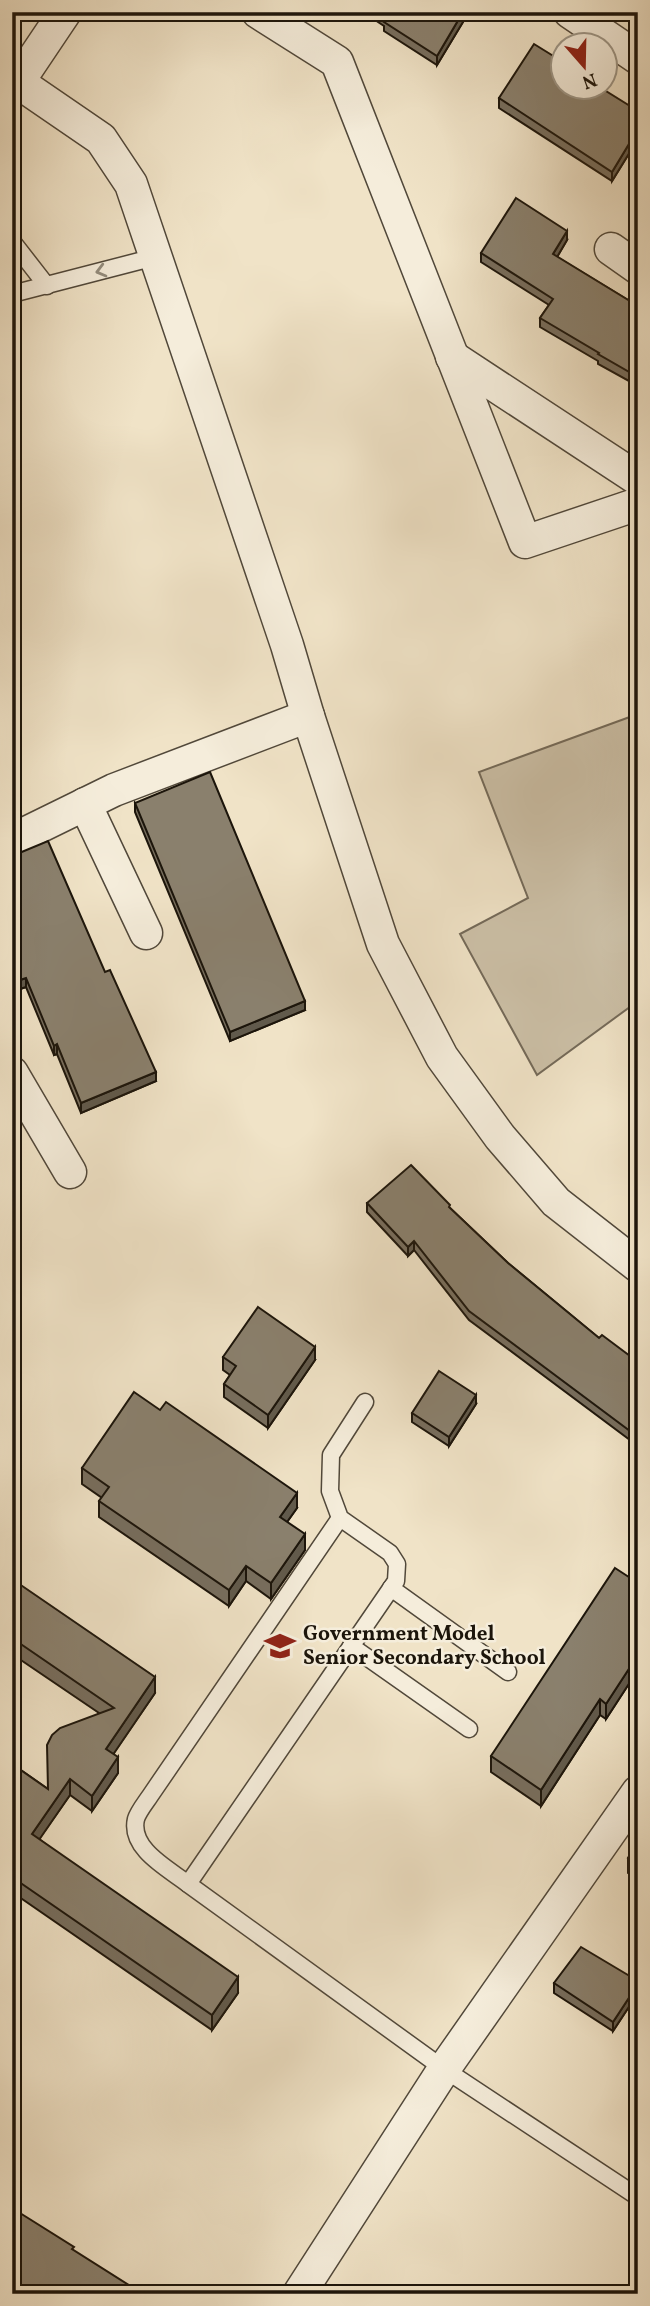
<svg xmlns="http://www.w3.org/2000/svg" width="650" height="2306" font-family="Vollkorn,serif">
<rect width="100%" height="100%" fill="#f0e3c7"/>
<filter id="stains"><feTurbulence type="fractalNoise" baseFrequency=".00286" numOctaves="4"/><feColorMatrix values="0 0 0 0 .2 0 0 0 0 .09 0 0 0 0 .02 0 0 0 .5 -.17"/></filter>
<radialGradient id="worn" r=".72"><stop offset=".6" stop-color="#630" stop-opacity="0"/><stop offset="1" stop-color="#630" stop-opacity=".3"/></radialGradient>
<path fill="#ccc0a7" stroke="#746a59" stroke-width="2" d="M 638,714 L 638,1001 L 537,1075 L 460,934 L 528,898 L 479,772 Z"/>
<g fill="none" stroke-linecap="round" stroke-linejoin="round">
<defs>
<g id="lane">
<path d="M 12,241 L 47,286"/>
<path d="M 12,294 L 155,257"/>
<path d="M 340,1518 L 150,1796 C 146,1802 138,1812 136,1819 C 129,1849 169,1869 188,1884 L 444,2069 L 638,2197"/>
<path d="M 391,1588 L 508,1672"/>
<path d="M 351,1646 L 469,1729"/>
<path d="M 188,1884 L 396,1581 L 397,1564 L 390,1553 L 340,1518 L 330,1491 L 331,1455 L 365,1402"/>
</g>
<g id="street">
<path d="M 258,12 L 337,62 L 525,542 L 638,504"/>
<path d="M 570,12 L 638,58"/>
<path d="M 12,78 L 101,139 L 131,184 L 287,645 L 308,716 L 383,944 L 442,1057 L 500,1137 L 556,1202 L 638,1266"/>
<path d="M 18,82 L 65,12"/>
<path d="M 611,249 L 638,268"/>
<path d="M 452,357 L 638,479"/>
<path d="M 85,804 L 146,933"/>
<path d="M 12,840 L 114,790 L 308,716"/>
<path d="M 12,1073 L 70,1172"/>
<path d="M 299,2294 L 444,2069 L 638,1792"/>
</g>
</defs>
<use href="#lane" stroke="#51483a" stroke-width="19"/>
<use href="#street" stroke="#51483a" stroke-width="35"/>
<use href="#lane" stroke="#f5eddb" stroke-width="16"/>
<use href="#street" stroke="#f5eddb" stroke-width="32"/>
</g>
<g fill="#776e5e" stroke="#1c150b" stroke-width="2">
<path d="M 363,12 L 469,12 L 437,65 L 384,31 L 384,26 Z"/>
<path d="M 499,98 L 638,111 L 638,139 L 612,181 L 499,108 Z"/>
<path d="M 567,240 L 557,257 L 638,306 L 638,386 L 598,364 L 598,361 L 540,327 L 540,318 L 549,305 L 481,262 L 481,253 Z"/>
<path d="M 135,803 L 305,1010 L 230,1041 L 135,812 Z"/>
<path d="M 12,856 L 156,1081 L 81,1113 L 57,1054 L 54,1055 L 26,987 L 20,989 L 12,970 Z"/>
<path d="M 367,1203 L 450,1208 L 508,1263 L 599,1338 L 638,1362 L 638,1446 L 469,1320 L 414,1250 L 408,1256 L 367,1212 Z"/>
<path d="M 223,1357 L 315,1360 L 268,1428 L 224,1397 L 224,1384 L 230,1375 L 223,1370 Z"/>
<path d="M 476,1404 L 449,1446 L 412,1422 L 412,1413 Z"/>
<path d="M 82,1468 L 297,1508 L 287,1522 L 305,1550 L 271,1599 L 246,1581 L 229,1606 L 99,1517 L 99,1501 L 102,1498 L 82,1484 Z"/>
<path d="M 12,1579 L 155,1693 L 113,1754 L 118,1773 L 92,1811 L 70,1795 L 39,1839 L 238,1993 L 212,2030 L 12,1892 L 12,1764 L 48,1789 L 99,1713 L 12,1654 Z"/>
<path d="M 638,1583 L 636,1678 L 634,1676 L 606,1719 L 600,1715 L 541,1806 L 491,1772 L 491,1756 Z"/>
<path d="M 638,1843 L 638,1879 L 628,1873 L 628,1858 Z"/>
<path d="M 638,1981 L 638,1993 L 613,2031 L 554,1993 L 554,1983 Z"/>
</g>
<g fill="#615a4c" stroke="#1c150b" stroke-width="2">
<path d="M 463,12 L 469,12 L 437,65 L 437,56 Z"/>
<path d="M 638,129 L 638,139 L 612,181 L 612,172 Z"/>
<path d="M 567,231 L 567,240 L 553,264 L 553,254 Z"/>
<path d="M 26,978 L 26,987 L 20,989 L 20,980 Z"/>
<path d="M 305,1001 L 305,1010 L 230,1041 L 230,1032 Z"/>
<path d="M 57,1044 L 57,1054 L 54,1055 L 54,1046 Z"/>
<path d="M 156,1072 L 156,1081 L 81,1113 L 81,1103 Z"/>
<path d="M 414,1241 L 414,1250 L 408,1256 L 408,1247 Z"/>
<path d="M 315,1347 L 315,1360 L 268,1428 L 268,1415 Z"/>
<path d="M 476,1395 L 476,1404 L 449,1446 L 449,1437 Z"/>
<path d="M 297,1493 L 297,1508 L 280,1532 L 280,1517 Z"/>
<path d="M 305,1534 L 305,1550 L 271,1599 L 271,1583 Z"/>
<path d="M 246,1566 L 246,1581 L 229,1606 L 229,1590 Z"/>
<path d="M 638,1660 L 638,1676 L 636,1678 L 636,1663 Z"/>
<path d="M 634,1661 L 634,1676 L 606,1719 L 606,1704 Z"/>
<path d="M 155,1677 L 155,1693 L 106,1765 L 106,1749 Z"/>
<path d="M 600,1699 L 600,1715 L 541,1806 L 541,1790 Z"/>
<path d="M 118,1757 L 118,1773 L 92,1811 L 92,1796 Z"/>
<path d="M 70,1779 L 70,1795 L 32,1850 L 32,1834 Z"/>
<path d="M 238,1977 L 238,1993 L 212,2030 L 212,2015 Z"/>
<path d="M 638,1984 L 638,1993 L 613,2031 L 613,2022 Z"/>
</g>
<g fill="#8a806d" stroke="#1c150b" stroke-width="2">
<path d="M 377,12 L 463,12 L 437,56 L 384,22 L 387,18 Z"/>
<path d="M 534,44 L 563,62 L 563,88 L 601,88 L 638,111 L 638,129 L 612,172 L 499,98 Z"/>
<path d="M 516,198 L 567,231 L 553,254 L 638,306 L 638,377 L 598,354 L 599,353 L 540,318 L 553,299 L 481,253 Z"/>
<path d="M 210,772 L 305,1001 L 230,1032 L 135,803 Z"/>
<path d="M 48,841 L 105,972 L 110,970 L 156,1072 L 81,1103 L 57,1044 L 54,1046 L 26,978 L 20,980 L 12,961 L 12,856 Z"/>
<path d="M 411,1165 L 450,1205 L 449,1207 L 508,1263 L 599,1338 L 602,1335 L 638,1362 L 638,1437 L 469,1311 L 414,1241 L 408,1247 L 367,1203 Z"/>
<path d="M 258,1307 L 315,1347 L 268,1415 L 224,1384 L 236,1366 L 223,1357 Z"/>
<path d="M 439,1371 L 476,1395 L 449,1437 L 412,1413 Z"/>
<path d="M 134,1392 L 160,1410 L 166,1402 L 297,1493 L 280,1517 L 305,1534 L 271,1583 L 246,1566 L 229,1590 L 99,1501 L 109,1487 L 82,1468 Z"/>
<path d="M 615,1568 L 638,1583 L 638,1660 L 636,1663 L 634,1661 L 606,1704 L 600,1699 L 541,1790 L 491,1756 Z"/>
<path d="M 12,1579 L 155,1677 L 106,1749 L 118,1757 L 92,1796 L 70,1779 L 32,1834 L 238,1977 L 212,2015 L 12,1877 L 12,1764 L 48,1789 L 47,1745 L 52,1735 L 60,1728 L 114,1708 L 12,1638 Z"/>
<path d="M 638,1843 L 638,1864 L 628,1858 Z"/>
<path d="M 581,1947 L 638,1981 L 638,1984 L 613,2022 L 554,1983 Z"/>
<path d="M 12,2208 L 74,2247 L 72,2249 L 143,2294 L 12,2294 Z"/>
</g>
<defs><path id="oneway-chevron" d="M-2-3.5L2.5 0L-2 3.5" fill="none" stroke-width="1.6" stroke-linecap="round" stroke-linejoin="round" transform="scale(1.75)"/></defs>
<use stroke="#938c7d" href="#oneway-chevron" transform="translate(101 271) rotate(165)"/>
<defs>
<symbol id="school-bare" viewBox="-9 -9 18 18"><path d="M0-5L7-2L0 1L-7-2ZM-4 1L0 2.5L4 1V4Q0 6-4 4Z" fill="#8f2418" stroke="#f5eddb" stroke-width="2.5" paint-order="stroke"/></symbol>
</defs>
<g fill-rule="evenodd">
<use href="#school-bare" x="258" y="1624" width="44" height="44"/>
</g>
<g text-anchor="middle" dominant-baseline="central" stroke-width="5" stroke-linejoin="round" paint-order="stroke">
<g font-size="21" font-weight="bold" fill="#1c150b" stroke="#f5eddb" text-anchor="start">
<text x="303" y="1634">Government Model<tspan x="303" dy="24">Senior Secondary School</tspan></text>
</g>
</g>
<rect width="650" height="2306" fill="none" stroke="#f0e3c7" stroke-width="42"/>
<rect x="14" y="14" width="622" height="2278" fill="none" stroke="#1c150b" stroke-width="3.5"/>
<rect x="21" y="21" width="608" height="2264" fill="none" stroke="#1c150b" stroke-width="2"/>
<g transform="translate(584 66) rotate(160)"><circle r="33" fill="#f5eddb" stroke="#9e9788" stroke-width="2"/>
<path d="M0-5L12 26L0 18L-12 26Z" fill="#8f2418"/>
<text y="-10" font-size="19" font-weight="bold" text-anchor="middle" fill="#1c150b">N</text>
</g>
<rect width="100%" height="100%" filter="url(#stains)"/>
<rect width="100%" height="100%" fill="url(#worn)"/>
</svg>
